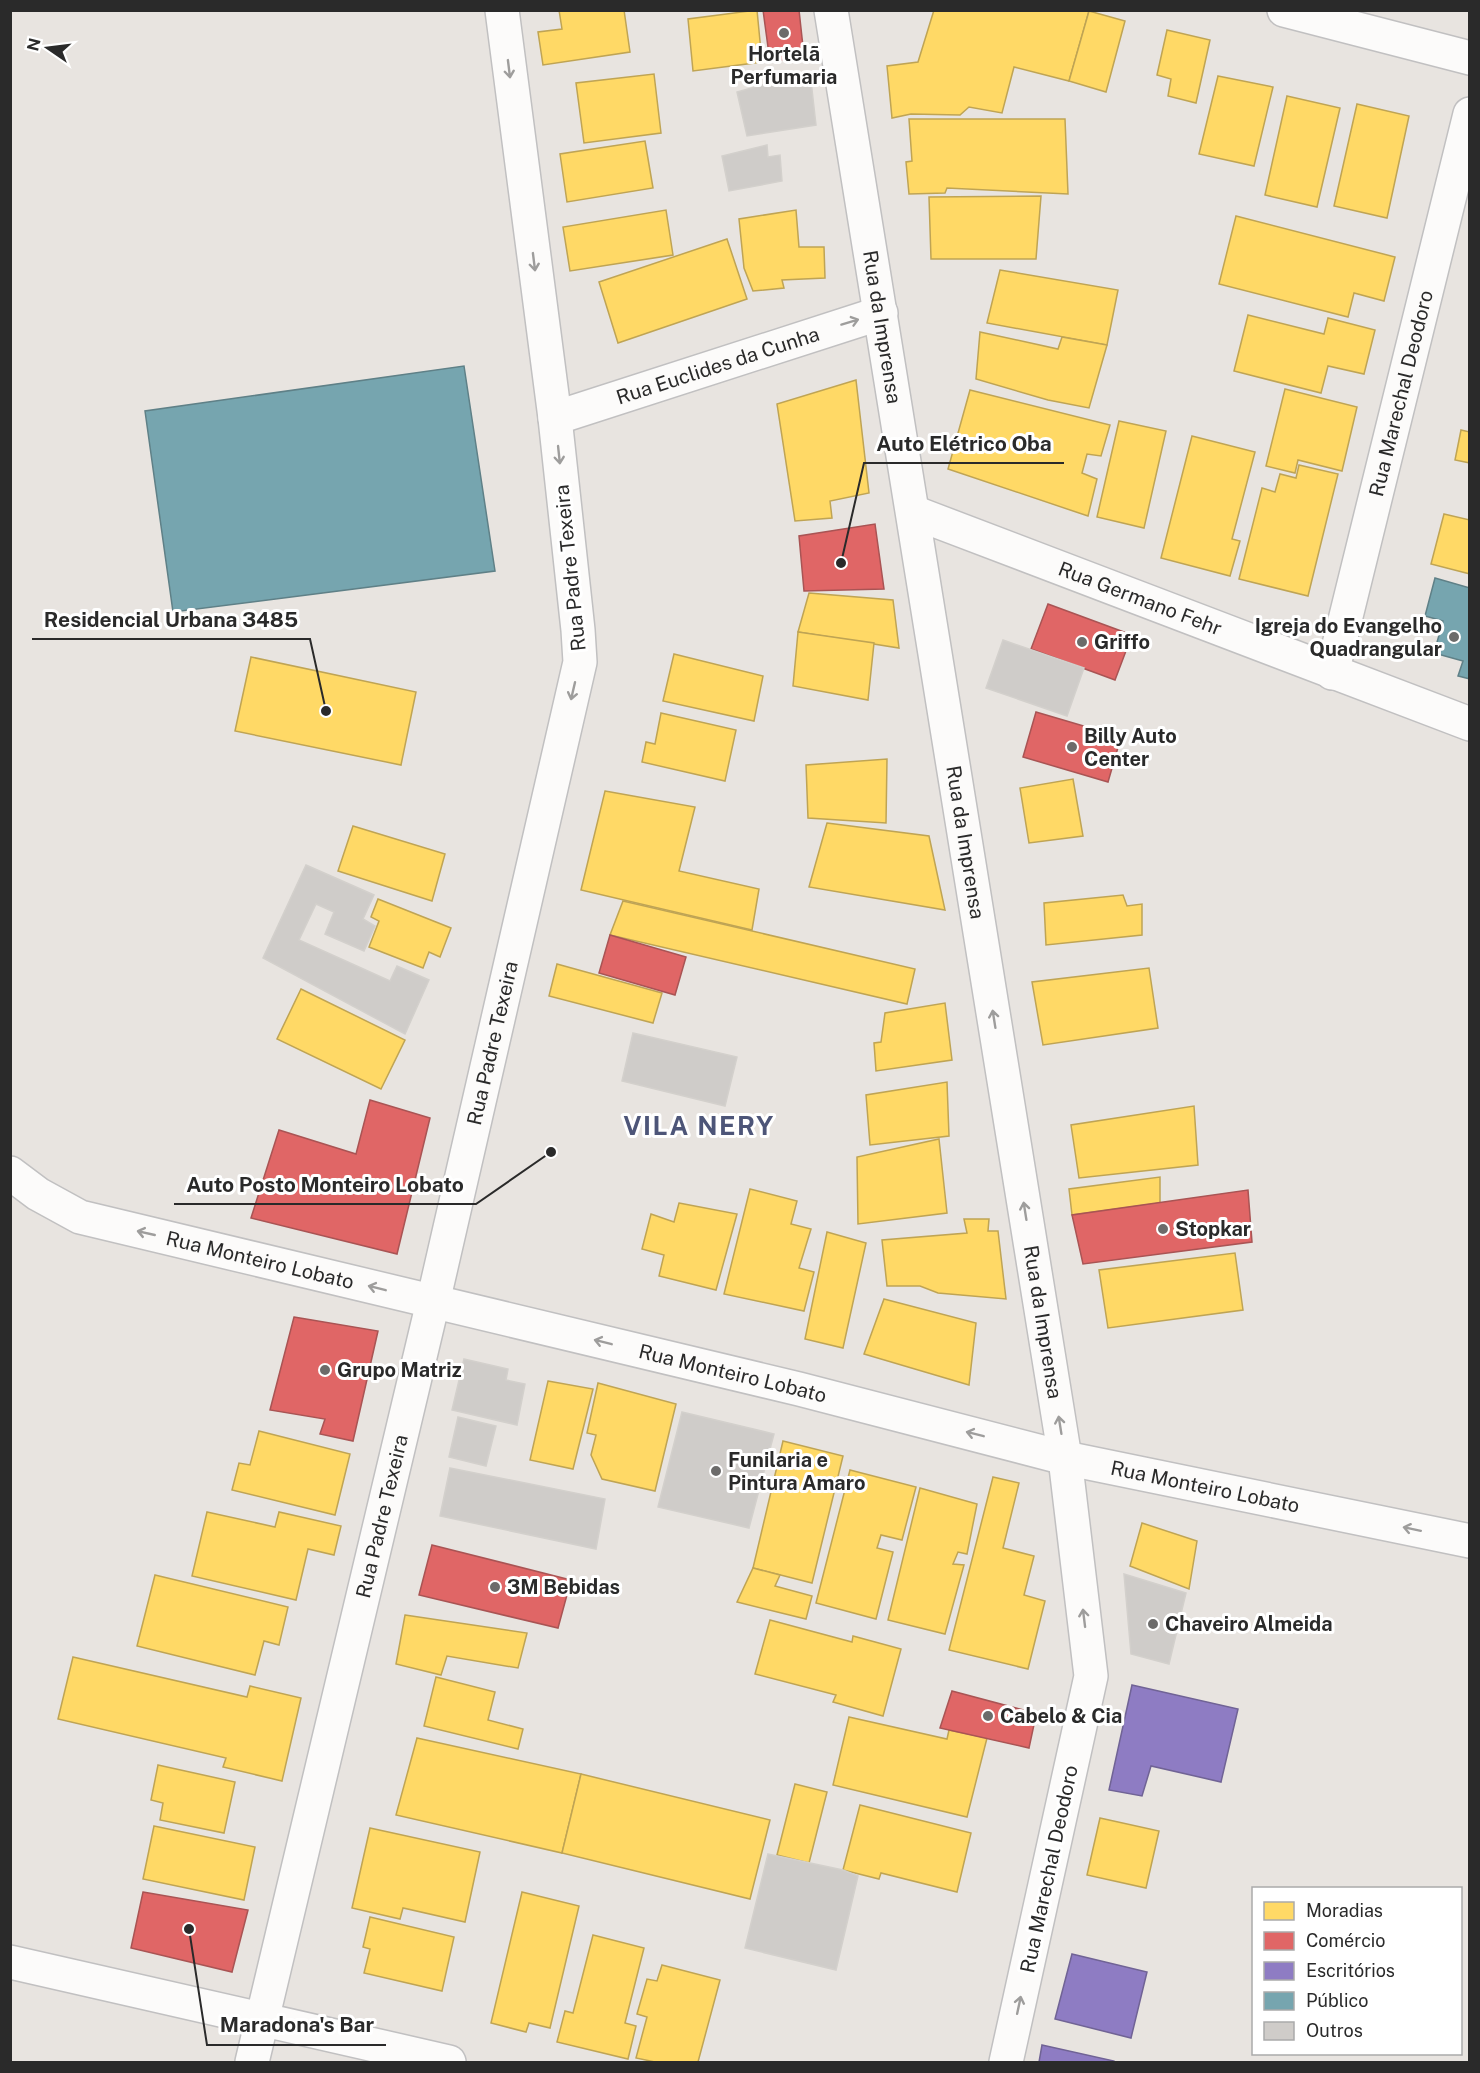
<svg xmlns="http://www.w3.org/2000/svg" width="1480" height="2073" font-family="'Public Sans',sans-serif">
<rect width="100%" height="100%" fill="#e8e4e0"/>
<g fill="#ffd966" stroke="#bfa454" stroke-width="1.5">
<path d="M 559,10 L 624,10 L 630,52 L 543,65 L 538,32 L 562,29 Z"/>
<path d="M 757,10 L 762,62 L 693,71 L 688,19 Z"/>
<path d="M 934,10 L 1087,10 L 1089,11 L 1069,81 L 1014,67 L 1002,113 L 969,107 L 960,115 L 911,114 L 892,118 L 887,66 L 918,62 Z"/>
<path d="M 1089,11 L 1125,21 L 1106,92 L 1069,81 Z"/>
<path d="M 1167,30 L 1210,40 L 1196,103 L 1168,96 L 1171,79 L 1157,75 Z"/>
<path d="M 654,74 L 661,133 L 584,143 L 576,83 Z"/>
<path d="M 1218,76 L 1273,87 L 1254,166 L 1199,154 Z"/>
<path d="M 1287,96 L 1340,108 L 1317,207 L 1265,195 Z"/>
<path d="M 1357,104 L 1409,116 L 1387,218 L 1334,206 Z"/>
<path d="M 909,119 L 1065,119 L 1068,194 L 947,188 L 945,193 L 909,194 L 906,162 L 912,161 Z"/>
<path d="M 645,141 L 653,188 L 567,202 L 560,154 Z"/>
<path d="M 1041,196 L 1036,259 L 931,259 L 929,197 Z"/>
<path d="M 666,210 L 673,255 L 570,271 L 563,227 Z"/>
<path d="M 796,210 L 799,247 L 824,247 L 825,278 L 782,280 L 784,288 L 753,291 L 744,268 L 739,219 Z"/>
<path d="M 1236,216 L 1395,257 L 1384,301 L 1354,293 L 1348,317 L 1219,284 Z"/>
<path d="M 727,239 L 747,299 L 618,343 L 599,282 Z"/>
<path d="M 1000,270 L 1118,290 L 1107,345 L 987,323 Z"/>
<path d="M 1248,315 L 1324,334 L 1328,318 L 1375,330 L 1364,374 L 1328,366 L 1321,393 L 1234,371 Z"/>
<path d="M 980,332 L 1058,349 L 1062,337 L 1107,345 L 1089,408 L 1048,400 L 976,379 Z"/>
<path d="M 856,380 L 869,493 L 830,501 L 832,518 L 795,521 L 777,404 Z"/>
<path d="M 1285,389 L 1357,407 L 1342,471 L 1298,460 L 1295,473 L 1266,466 Z"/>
<path d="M 970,390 L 1110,425 L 1101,456 L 1087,454 L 1082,473 L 1097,479 L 1088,516 L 948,469 Z"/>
<path d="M 1119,421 L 1166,431 L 1144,528 L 1097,517 Z"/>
<path d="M 1461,430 L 1470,432 L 1470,463 L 1455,460 Z"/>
<path d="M 1192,436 L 1255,452 L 1232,539 L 1240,541 L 1230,576 L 1161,558 Z"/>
<path d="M 1299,465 L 1338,474 L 1308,596 L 1239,579 L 1262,488 L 1275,492 L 1280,474 L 1296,478 Z"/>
<path d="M 1444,514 L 1470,520 L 1470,574 L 1431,564 Z"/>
<path d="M 809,593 L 893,600 L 899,648 L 798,632 Z"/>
<path d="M 798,632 L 874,643 L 868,700 L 793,686 Z"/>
<path d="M 674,654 L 763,676 L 754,721 L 663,701 Z"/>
<path d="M 251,657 L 416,692 L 401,765 L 235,731 Z"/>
<path d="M 661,713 L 736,730 L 725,781 L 642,762 L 646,742 L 655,744 Z"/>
<path d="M 887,759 L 886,823 L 808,818 L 806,765 Z"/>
<path d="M 1073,779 L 1083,836 L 1029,843 L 1020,788 Z"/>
<path d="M 605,791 L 695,807 L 679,871 L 759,889 L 752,930 L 581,890 Z"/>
<path d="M 827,823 L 929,836 L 945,910 L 809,887 Z"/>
<path d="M 353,826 L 445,854 L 432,901 L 338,871 Z"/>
<path d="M 1123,895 L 1127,906 L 1142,904 L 1142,935 L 1046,945 L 1044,903 Z"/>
<path d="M 378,899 L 451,928 L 440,957 L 429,952 L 423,968 L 369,947 L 379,921 L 371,917 Z"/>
<path d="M 623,901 L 915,969 L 907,1004 L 610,935 Z"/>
<path d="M 557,964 L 662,993 L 653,1023 L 549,996 Z"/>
<path d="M 1149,968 L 1158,1028 L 1043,1045 L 1032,982 Z"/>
<path d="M 301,989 L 405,1040 L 381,1089 L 277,1039 Z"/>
<path d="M 945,1003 L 952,1060 L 876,1071 L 874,1043 L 881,1042 L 885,1013 Z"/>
<path d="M 947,1082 L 949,1136 L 870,1145 L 866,1095 Z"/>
<path d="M 1194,1106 L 1198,1165 L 1079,1178 L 1071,1125 Z"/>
<path d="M 939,1139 L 947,1213 L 858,1224 L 857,1157 Z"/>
<path d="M 1160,1177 L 1160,1203 L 1072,1215 L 1069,1189 Z"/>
<path d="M 750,1189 L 797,1201 L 791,1224 L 811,1229 L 799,1268 L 814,1272 L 804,1311 L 724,1294 Z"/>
<path d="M 679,1203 L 737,1214 L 716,1290 L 659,1276 L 664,1255 L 642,1249 L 651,1214 L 674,1222 Z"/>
<path d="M 964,1219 L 989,1219 L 988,1231 L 998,1231 L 1006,1299 L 938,1293 L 920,1286 L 887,1286 L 882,1240 L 967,1233 Z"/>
<path d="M 827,1232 L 866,1243 L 843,1348 L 805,1339 Z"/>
<path d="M 1235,1253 L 1243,1310 L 1108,1328 L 1099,1270 Z"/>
<path d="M 884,1299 L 976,1323 L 969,1385 L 864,1354 Z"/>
<path d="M 548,1381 L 593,1389 L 573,1469 L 530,1460 Z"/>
<path d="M 598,1383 L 676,1404 L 655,1491 L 602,1479 L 591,1455 L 596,1435 L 587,1433 Z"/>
<path d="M 259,1431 L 350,1454 L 335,1515 L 232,1490 L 239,1463 L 250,1465 Z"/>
<path d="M 783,1441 L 843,1456 L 812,1583 L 753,1568 Z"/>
<path d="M 850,1470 L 916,1487 L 902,1540 L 881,1535 L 877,1548 L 893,1552 L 876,1619 L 816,1603 Z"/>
<path d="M 993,1477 L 1019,1483 L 1003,1548 L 1034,1556 L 1024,1595 L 1045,1601 L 1028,1669 L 949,1650 Z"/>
<path d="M 920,1488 L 977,1504 L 967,1554 L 958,1552 L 953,1564 L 964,1565 L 945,1634 L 888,1620 Z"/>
<path d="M 207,1512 L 275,1527 L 279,1512 L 341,1526 L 334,1555 L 308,1549 L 296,1600 L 192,1576 Z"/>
<path d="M 1142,1523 L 1197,1541 L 1189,1589 L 1130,1566 Z"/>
<path d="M 753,1568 L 780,1575 L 775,1586 L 812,1596 L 806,1619 L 737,1602 Z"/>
<path d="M 155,1575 L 288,1607 L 279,1645 L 264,1641 L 255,1675 L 137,1646 Z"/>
<path d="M 405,1615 L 527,1633 L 518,1668 L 447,1656 L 441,1675 L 396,1664 Z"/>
<path d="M 770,1620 L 852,1642 L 853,1636 L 901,1649 L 883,1716 L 833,1702 L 836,1695 L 755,1674 Z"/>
<path d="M 73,1657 L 247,1697 L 250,1686 L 301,1698 L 282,1781 L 223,1767 L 226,1758 L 58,1719 Z"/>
<path d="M 436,1677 L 495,1692 L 488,1720 L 523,1729 L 518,1749 L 424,1726 Z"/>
<path d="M 849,1717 L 947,1739 L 949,1730 L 987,1738 L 967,1817 L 833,1785 Z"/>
<path d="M 417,1738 L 581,1774 L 562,1853 L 396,1815 Z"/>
<path d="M 158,1765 L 235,1782 L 224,1833 L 160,1820 L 163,1803 L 151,1800 Z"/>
<path d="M 581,1774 L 770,1820 L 750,1899 L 562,1853 Z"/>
<path d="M 795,1784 L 827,1792 L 809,1863 L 777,1855 Z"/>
<path d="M 860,1805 L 971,1833 L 957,1892 L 881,1873 L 879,1879 L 843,1870 Z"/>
<path d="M 1100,1818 L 1159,1831 L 1146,1888 L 1087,1875 Z"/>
<path d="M 154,1826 L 255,1847 L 244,1900 L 143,1879 Z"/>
<path d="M 370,1828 L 480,1852 L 465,1922 L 403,1908 L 400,1919 L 352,1908 Z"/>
<path d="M 522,1892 L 579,1906 L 550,2028 L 529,2023 L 526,2032 L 491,2023 Z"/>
<path d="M 370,1917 L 454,1937 L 442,1991 L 364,1973 L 370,1949 L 363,1947 Z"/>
<path d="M 593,1935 L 644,1948 L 625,2023 L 636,2026 L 628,2059 L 557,2042 L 565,2011 L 573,2013 Z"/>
<path d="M 662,1965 L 720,1980 L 698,2062 L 655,2062 L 636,2058 L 647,2017 L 637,2014 L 647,1979 L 657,1981 Z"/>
</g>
<g fill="#e06666" stroke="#a95454" stroke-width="1.5">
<path d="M 763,10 L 799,10 L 804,56 L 770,62 Z"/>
<path d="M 875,524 L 884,589 L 804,591 L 799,536 Z"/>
<path d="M 1048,604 L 1132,635 L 1115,680 L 1031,649 Z"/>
<path d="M 1036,712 L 1121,737 L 1108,782 L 1023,757 Z"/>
<path d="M 610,935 L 686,957 L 675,995 L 599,973 Z"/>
<path d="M 370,1100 L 430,1118 L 397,1254 L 251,1218 L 279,1130 L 356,1154 Z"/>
<path d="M 1248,1190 L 1252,1242 L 1083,1264 L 1072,1215 Z"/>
<path d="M 294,1317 L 378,1331 L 353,1441 L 320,1434 L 325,1419 L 270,1410 Z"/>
<path d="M 432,1545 L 571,1580 L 558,1628 L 419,1595 Z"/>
<path d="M 952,1691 L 1027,1711 L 1035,1720 L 1029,1748 L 940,1728 Z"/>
<path d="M 143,1892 L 248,1910 L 232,1972 L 131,1948 Z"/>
</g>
<g fill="#8e7cc3" stroke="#706395" stroke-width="1.5">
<path d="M 1132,1685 L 1238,1709 L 1221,1782 L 1151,1766 L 1142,1796 L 1109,1790 Z"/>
<path d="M 1072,1954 L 1147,1972 L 1131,2038 L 1055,2019 Z"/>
<path d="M 1042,2045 L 1114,2061 L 1114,2062 L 1039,2062 Z"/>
</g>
<g fill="#76a5af" stroke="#5f8087" stroke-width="1.5">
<path d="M 464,366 L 495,571 L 173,612 L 145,411 Z"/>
<path d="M 1435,578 L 1470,588 L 1470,679 L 1458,676 L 1463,661 L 1434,653 L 1443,621 L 1425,616 Z"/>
</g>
<g fill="#cfccc9" stroke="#d3d0cc" stroke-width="1.5">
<path d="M 810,72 L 816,125 L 747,136 L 737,92 Z"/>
<path d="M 767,145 L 768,157 L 780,155 L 782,181 L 729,191 L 722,156 Z"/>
<path d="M 1003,640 L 1084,668 L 1067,716 L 986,688 Z"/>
<path d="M 306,865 L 374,895 L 363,919 L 375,926 L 364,951 L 325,934 L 334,912 L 316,904 L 299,940 L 390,981 L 397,966 L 429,980 L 405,1034 L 263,958 Z"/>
<path d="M 633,1033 L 737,1057 L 725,1106 L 622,1081 Z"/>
<path d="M 464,1359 L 508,1369 L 506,1380 L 525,1384 L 517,1425 L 452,1410 Z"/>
<path d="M 682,1412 L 774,1434 L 749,1528 L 658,1507 Z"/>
<path d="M 458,1417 L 496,1426 L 486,1466 L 449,1457 Z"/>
<path d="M 450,1468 L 605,1499 L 596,1549 L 440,1516 Z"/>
<path d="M 1124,1574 L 1186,1593 L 1169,1664 L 1131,1654 Z"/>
<path d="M 768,1854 L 843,1870 L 858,1876 L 836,1970 L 745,1948 Z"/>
</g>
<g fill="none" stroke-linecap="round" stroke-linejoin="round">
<defs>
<g id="minor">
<path d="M 1284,10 L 1470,58"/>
<path id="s1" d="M 555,418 L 881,313"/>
<path id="s2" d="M 913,512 L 1470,724"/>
<path id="s3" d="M 1332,673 L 1470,114"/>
<path id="s4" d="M 10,1173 L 38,1194 L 80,1217 L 799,1389 L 1065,1458 L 1470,1541"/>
<path d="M 10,1962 L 449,2062"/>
</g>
<g id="secondary">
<path id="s5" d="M 831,10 L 1065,1458 L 1091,1676 L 1006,2062"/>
<path id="s6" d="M 252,2062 L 433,1302 L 580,662 L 578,630 L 555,418 L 502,10"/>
</g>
</defs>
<use href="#minor" stroke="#c1c0c1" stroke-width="36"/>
<use href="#secondary" stroke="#c1c0c1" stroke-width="36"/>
<use href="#minor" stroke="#fcfbfa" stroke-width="33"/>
<use href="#secondary" stroke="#fcfbfa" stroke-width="33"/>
</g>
<defs><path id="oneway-shaft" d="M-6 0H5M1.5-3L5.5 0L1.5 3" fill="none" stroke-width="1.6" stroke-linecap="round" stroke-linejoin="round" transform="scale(1.5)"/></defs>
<g stroke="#9e9d9c">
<use href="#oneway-shaft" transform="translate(509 69) rotate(83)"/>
<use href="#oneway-shaft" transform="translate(534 262) rotate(83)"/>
<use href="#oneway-shaft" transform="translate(850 322) rotate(-17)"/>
<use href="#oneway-shaft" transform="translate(559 455) rotate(84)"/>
<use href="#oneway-shaft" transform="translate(573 691) rotate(103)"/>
<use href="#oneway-shaft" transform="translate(994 1019) rotate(-99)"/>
<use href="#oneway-shaft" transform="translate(1025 1211) rotate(-99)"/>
<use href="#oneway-shaft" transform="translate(146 1233) rotate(-167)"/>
<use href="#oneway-shaft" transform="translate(377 1288) rotate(-166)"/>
<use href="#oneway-shaft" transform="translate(603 1342) rotate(-166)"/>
<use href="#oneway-shaft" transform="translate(1060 1425) rotate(-99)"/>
<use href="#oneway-shaft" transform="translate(975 1434) rotate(-166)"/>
<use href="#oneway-shaft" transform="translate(1412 1529) rotate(-168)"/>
<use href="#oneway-shaft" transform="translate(1084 1618) rotate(-97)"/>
<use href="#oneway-shaft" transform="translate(1019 2005) rotate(-78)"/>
</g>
<g fill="#6c6b6a" stroke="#fff" stroke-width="2">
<circle cx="784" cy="33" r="6"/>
<circle cx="1454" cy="637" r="6"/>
<circle cx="1082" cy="642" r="6"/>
<circle cx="1072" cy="747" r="6"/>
<circle cx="1163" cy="1229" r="6"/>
<circle cx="325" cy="1370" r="6"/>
<circle cx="716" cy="1471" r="6"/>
<circle cx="495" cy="1587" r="6"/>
<circle cx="1153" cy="1624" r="6"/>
<circle cx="988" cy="1716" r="6"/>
</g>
<g text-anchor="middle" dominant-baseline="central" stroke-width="6" stroke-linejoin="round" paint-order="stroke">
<g font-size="20" font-weight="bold" fill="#2a2a2a" stroke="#fff" text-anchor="start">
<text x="784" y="54" text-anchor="middle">Hortelã<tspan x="784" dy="23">Perfumaria</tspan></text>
<text x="1442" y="626" text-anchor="end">Igreja do Evangelho<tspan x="1442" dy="23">Quadrangular</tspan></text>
<text x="1094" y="642">Griffo</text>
<text x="1084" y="736">Billy Auto<tspan x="1084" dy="23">Center</tspan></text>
<text x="1175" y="1229">Stopkar</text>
<text x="337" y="1370">Grupo Matriz</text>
<text x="728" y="1460">Funilaria e<tspan x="728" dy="23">Pintura Amaro</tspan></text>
<text x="507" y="1587">3M Bebidas</text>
<text x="1165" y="1624">Chaveiro Almeida</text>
<text x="1000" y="1716">Cabelo &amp; Cia</text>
</g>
<g font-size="20" fill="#2a2a2a" stroke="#fff">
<text stroke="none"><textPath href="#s5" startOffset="321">Rua da Imprensa</textPath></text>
<text stroke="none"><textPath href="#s1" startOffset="171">Rua Euclides da Cunha</textPath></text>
<text stroke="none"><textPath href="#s3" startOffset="288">Rua Marechal Deodoro</textPath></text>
<text transform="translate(570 568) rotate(-96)">Rua Padre Texeira</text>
<text stroke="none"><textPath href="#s2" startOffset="243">Rua Germano Fehr</textPath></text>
<text stroke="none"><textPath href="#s5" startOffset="843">Rua da Imprensa</textPath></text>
<text stroke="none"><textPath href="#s6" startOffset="1047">Rua Padre Texeira</textPath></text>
<text stroke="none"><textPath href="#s4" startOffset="268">Rua Monteiro Lobato</textPath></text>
<text stroke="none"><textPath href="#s5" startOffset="1329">Rua da Imprensa</textPath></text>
<text stroke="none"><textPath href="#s4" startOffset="754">Rua Monteiro Lobato</textPath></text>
<text stroke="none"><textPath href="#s4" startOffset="1240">Rua Monteiro Lobato</textPath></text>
<text stroke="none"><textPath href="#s6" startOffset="561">Rua Padre Texeira</textPath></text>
<text transform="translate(1049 1869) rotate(-78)">Rua Marechal Deodoro</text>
</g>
<g font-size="26" font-weight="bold" letter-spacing="1.5" fill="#4d5578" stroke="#fff">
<text x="699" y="1125">VILA NERY</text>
</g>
</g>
<path fill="none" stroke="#2a2a2a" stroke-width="2" d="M841 563L864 463H1064M326 711L310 639H32M551 1152L476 1204H174M189 1929L207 2045H386"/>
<g fill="#2a2a2a" stroke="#fff" stroke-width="2">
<circle cx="841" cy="563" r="6"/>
<circle cx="326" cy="711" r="6"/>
<circle cx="551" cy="1152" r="6"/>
<circle cx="189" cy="1929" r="6"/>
</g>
<g font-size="21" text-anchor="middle" font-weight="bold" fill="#2a2a2a" stroke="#fff" stroke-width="6" stroke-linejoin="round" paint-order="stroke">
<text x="964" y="451">Auto Elétrico Oba</text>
<text x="171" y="627">Residencial Urbana 3485</text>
<text x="325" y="1192">Auto Posto Monteiro Lobato</text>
<text x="297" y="2032">Maradona's Bar</text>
</g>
<rect width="1480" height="2073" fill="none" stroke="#2a2a2a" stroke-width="24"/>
<rect x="1252" y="1887" width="210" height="168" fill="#ffffff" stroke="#aaaaaa" stroke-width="1.5"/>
<rect x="1264" y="1902" width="30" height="18" fill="#ffd966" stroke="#aaaaaa" stroke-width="1.5"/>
<text x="1306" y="1917" font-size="18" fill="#2a2a2a">Moradias</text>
<rect x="1264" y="1932" width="30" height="18" fill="#e06666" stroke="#aaaaaa" stroke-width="1.5"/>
<text x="1306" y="1947" font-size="18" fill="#2a2a2a">Comércio</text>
<rect x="1264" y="1962" width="30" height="18" fill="#8e7cc3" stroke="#aaaaaa" stroke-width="1.5"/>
<text x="1306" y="1977" font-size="18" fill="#2a2a2a">Escritórios</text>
<rect x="1264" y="1992" width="30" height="18" fill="#76a5af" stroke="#aaaaaa" stroke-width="1.5"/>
<text x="1306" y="2007" font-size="18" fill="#2a2a2a">Público</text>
<rect x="1264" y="2022" width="30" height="18" fill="#cfccc9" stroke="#aaaaaa" stroke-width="1.5"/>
<text x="1306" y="2037" font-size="18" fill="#2a2a2a">Outros</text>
<g transform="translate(48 48) rotate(284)" stroke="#ffffff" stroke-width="4.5" paint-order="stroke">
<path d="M0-4.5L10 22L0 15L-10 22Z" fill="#2a2a2a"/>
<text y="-9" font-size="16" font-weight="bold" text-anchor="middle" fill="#2a2a2a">N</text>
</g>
</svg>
